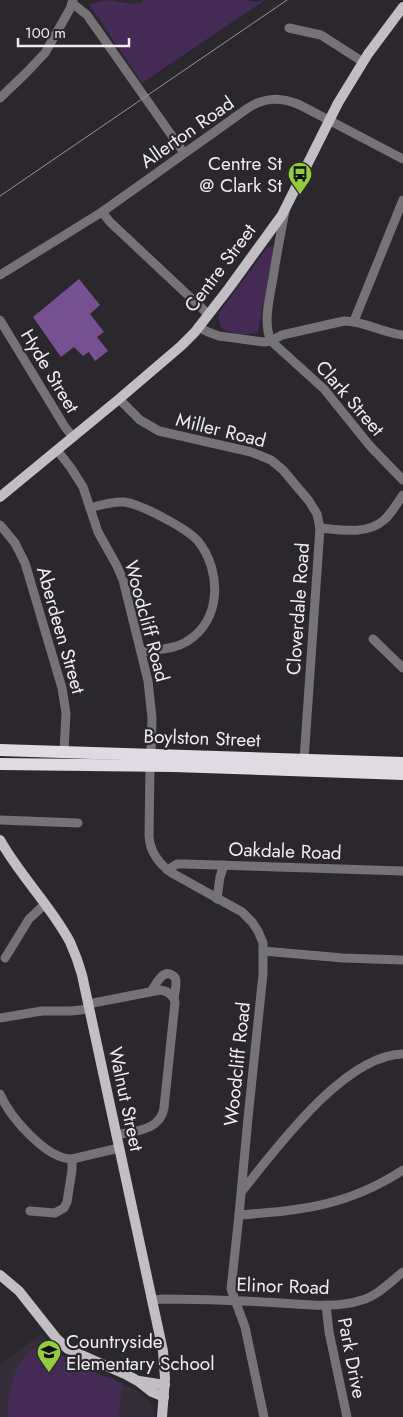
<svg xmlns="http://www.w3.org/2000/svg" width="403" height="1417" font-family="Jost,sans-serif">
<rect width="100%" height="100%" fill="#2b282d"/>
<path fill="#342e39" d="M 42,1334 L 55,1350 L 71,1362 L 136,1390 L 150,1402 L 153,1407 L 154,1417 L 0,1417 L 0,1364 Z"/>
<g fill="#432b56">
<path d="M 107,0 L 132,4 L 142,2 L 142,0 L 243,0 L 256,2 L 265,0 L 142,83 L 89,4 Z"/>
<path d="M 273,246 L 272,257 L 258,332 C 246,336 231,334 221,328 L 219,319 L 219,313 L 267,248 Z"/>
<path d="M 47,1340 C 66,1364 95,1372 122,1383 L 119,1417 L 7,1417 C 9,1396 10,1374 25,1357 C 30,1350 40,1345 47,1340 Z"/>
</g>
<path fill="#755191" d="M 79,279 L 100,305 L 90,314 L 104,332 L 97,337 L 108,351 L 95,361 L 89,352 L 83,356 L 74,347 L 61,357 L 33,317 Z"/>
<g fill="none" stroke-linecap="round" stroke-linejoin="round">
<g stroke="#757376" stroke-width="9">
<path d="M 72,3 L 87,15 L 184,153"/>
<path d="M 289,28 L 321,35 L 363,62"/>
<path d="M 0,98 L 26,73 L 45,53 L 70,9 L 73,0"/>
<path d="M 285,211 C 281,232 277,252 274,272 C 271,292 262,322 271,341 L 324,389 L 370,446 L 403,480"/>
<path d="M 102,212 L 110,222 L 208,314"/>
<path d="M 0,275 L 102,212 L 248,108 C 265,97 281,97 300,105 L 403,159"/>
<path d="M 0,320 L 65,427 L 73,437"/>
<path d="M 354,321 L 403,200"/>
<path d="M 198,327 L 208,332 L 219,336 L 264,342 L 271,341 L 282,335 L 344,321 C 365,321 382,333 403,335"/>
<path d="M 119,399 L 140,420 L 159,431 L 251,452 L 271,460 L 283,470 L 309,501 L 317,514 L 320,528 L 304,760"/>
<path d="M 57,450 L 71,468 L 83,487 L 98,532 L 117,566 L 123,580 L 148,681 L 152,718 L 151,755"/>
<path d="M 90,508 C 101,505 112,501 124,502 C 141,504 186,528 198,541 C 222,571 222,621 186,642 C 173,650 156,649 142,652"/>
<path d="M 0,525 L 15,543 L 25,563 L 62,688 L 66,713 L 64,752"/>
<path d="M 320,528 C 341,530 367,535 384,520 C 392,513 397,503 403,495"/>
<path d="M 373,639 L 403,668"/>
<path d="M 150,766 L 149,836 C 150,852 159,864 172,873 L 242,912 L 252,922 L 258,931 L 263,943 L 263,974 L 248,1118 L 239,1215 L 231,1289 L 245,1327 L 264,1417"/>
<path d="M 0,820 L 78,823"/>
<path d="M 167,870 L 177,864 L 185,864 L 403,871"/>
<path d="M 217,899 L 220,877 L 224,865"/>
<path d="M 263,951 L 343,958 L 403,960"/>
<path d="M 5,958 L 29,919 L 44,905"/>
<path d="M 152,990 C 156,984 163,969 172,975 C 175,977 176,978 176,982 C 176,987 175,993 174,998"/>
<path d="M 88,1004 L 160,990 C 167,991 173,994 175,1002 L 164,1108 C 160,1131 135,1131 116,1135"/>
<path d="M 0,1018 L 42,1011 L 71,1011 L 89,1009"/>
<path d="M 0,1094 C 10,1117 46,1159 72,1159 L 119,1148"/>
<path d="M 242,1191 C 277,1148 344,1055 403,1054"/>
<path d="M 30,1211 L 55,1213 L 64,1208 L 67,1202 L 72,1170 L 72,1159"/>
<path d="M 239,1215 C 303,1210 348,1206 403,1170"/>
<path d="M 152,1300 L 163,1299 C 196,1299 229,1300 263,1302 C 295,1303 331,1310 362,1300 C 377,1296 390,1282 403,1272"/>
<path d="M 326,1305 L 329,1332 L 347,1417"/>
</g>
<g stroke="#c1bec4" stroke-width="10">
<path d="M 0,497 L 119,399 L 181,346 L 195,332 L 229,288 L 282,215 L 338,103 L 368,54 L 403,7"/>
<path d="M 0,840 C 20,876 51,906 70,942 C 75,953 79,964 82,975 L 163,1351 L 165,1378 L 162,1417"/>
<path d="M 0,1275 L 19,1291 L 57,1339 L 68,1349 L 127,1375 L 138,1381 L 152,1392 L 164,1397"/>
<path d="M 139,1381 L 165,1385"/>
</g>
<g stroke="#dfdbe3" stroke-width="12">
<path d="M 0,750 L 403,763"/>
<path d="M 0,764 L 174,766 L 403,774"/>
</g>
<path stroke="#949296" stroke-width="1" d="M 0,196 L 287,0"/>
</g>
<defs>
<symbol id="bus-pin" viewBox="-11 -11 22 30"><path d="M0 17L-7.5 6A9.5 9.5 0 1 1 7.5 6Z" fill="#93cc3d" stroke="#2b282d"/><path d="M-5-6H5V4H4V6H2V4H-2V6H-4V4H-5ZM-3.5-4V0h7V-4ZM-3.5 1.2v1.5H-2V1.2ZM2 1.2v1.5H3.5V1.2Z" fill="#111"/></symbol>
<symbol id="school-pin" viewBox="-11 -11 22 30"><path d="M0 17L-7.5 6A9.5 9.5 0 1 1 7.5 6Z" fill="#93cc3d" stroke="#2b282d"/><path d="M0-5L7-2L0 1L-7-2ZM-4 1L0 2.5L4 1V4Q0 6-4 4Z" fill="#111"/></symbol>
</defs>
<g fill-rule="evenodd">
<use href="#bus-pin" x="286" y="160" width="28" height="38"/>
<use href="#school-pin" x="35" y="1338" width="28" height="38"/>
</g>
<g text-anchor="middle" dominant-baseline="central" stroke-width="4.5" stroke-linejoin="round" paint-order="stroke">
<g font-size="19" fill="#eeecf0" stroke="#2b282d">
<text transform="translate(187 132) rotate(-35)">Allerton Road</text>
<text transform="translate(220 268) rotate(-53)">Centre Street</text>
<text transform="translate(50 371) rotate(59)">Hyde Street</text>
<text transform="translate(350 398) rotate(49)">Clark Street</text>
<text transform="translate(221 430) rotate(14)">Miller Road</text>
<text transform="translate(298 609) rotate(-86)">Cloverdale Road</text>
<text transform="translate(147 621) rotate(75)">Woodcliff Road</text>
<text transform="translate(61 630) rotate(74)">Aberdeen Street</text>
<text transform="translate(202 738) rotate(2)">Boylston Street</text>
<text transform="translate(285 851) rotate(2)">Oakdale Road</text>
<text transform="translate(237 1064) rotate(-84)">Woodcliff Road</text>
<text transform="translate(126 1099) rotate(78)">Walnut Street</text>
<text transform="translate(283 1286) rotate(2)">Elinor Road</text>
<text transform="translate(352 1358) rotate(79)">Park Drive</text>
</g>
<g font-size="19" fill="#eeecf0" stroke="#2b282d" text-anchor="end">
<text x="282" y="163">Centre St<tspan x="282" dy="22">@ Clark St</tspan></text>
<text x="66" y="1341" text-anchor="start">Countryside<tspan x="66" dy="22">Elementary School</tspan></text>
</g>
</g>
<path d="M18 38v8h111v-8" fill="none" stroke="#eeecf0" stroke-width="2.5"/>
<text x="25" y="38" font-size="15" fill="#eeecf0" stroke="#2b282d" stroke-width="4" paint-order="stroke">100 m</text>
</svg>
